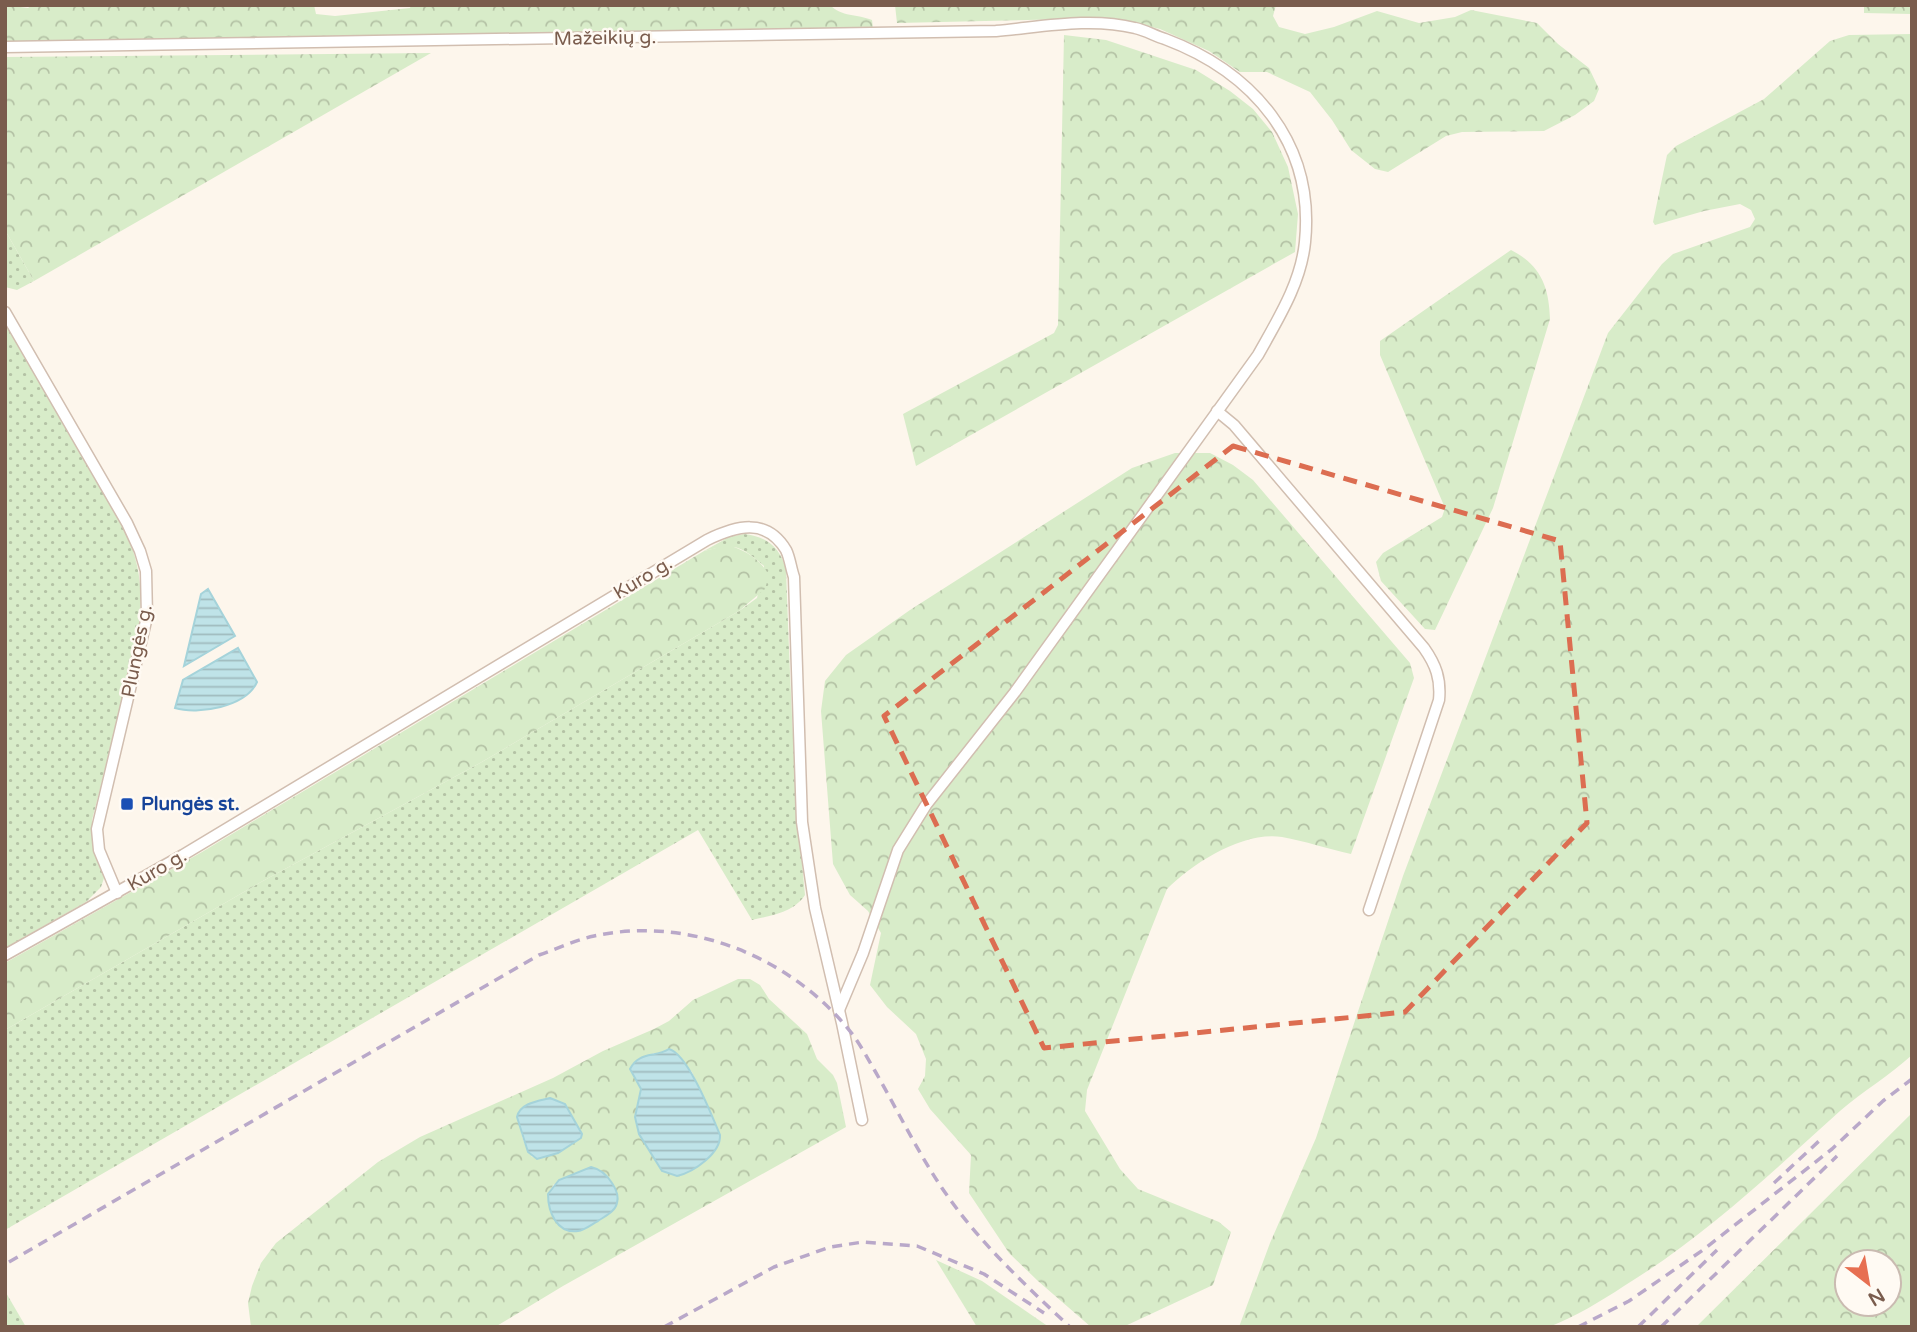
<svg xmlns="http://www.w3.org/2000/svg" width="1917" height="1332" font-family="'Varela Round',sans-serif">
<defs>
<pattern id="grass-dots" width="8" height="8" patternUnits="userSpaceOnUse" patternTransform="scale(1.75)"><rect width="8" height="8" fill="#d8ecc9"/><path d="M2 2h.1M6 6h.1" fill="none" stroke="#b4c2a5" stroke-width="1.8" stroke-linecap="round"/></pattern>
<pattern id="forest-crowns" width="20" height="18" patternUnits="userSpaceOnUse" patternTransform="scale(1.75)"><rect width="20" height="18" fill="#d8ecc9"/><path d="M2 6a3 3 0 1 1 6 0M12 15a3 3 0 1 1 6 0" fill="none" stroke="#b4c2a5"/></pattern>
<pattern id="water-rules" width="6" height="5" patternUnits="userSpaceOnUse" patternTransform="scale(1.75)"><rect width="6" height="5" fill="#bfe3e8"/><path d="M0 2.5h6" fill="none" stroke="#a0bbbe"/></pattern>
</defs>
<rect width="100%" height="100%" fill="#fdf6ec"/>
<g fill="url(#grass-dots)">
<path d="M 5,230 L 34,281 L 17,290 L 5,287 Z"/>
<path d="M 5,322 L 125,530 C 154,593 137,642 121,704 C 111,743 102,782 92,820 L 92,838 L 104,878 L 101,887 L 86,902 L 5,948 Z"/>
<path d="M 744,534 C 766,536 781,548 786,570 C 790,679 794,787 805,895 C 793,913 772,915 752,920 L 698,830 L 5,1230 L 5,1030 L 261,882 L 480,763 L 739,611 L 757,598 L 764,566 C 740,545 735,543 704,551 L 729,537 Z"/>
<path d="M 5,1291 L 26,1327 L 5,1327 Z"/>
</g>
<g fill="url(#forest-crowns)" fill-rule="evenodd">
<path d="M 5,5 L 28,8 L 32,5 L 314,5 L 316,14 L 335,16 L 410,8 L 411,5 L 830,5 C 841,17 858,14 872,20 L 873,28 L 538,36 L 312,37 L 133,42 L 5,41 Z"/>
<path d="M 895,5 L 1276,5 L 1273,16 L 1279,27 L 1305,34 L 1334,27 L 1377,11 L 1419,23 L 1455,17 L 1471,10 L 1537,23 L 1558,44 L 1589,68 L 1599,89 L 1594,101 L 1575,115 L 1544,131 L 1462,132 L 1446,136 L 1388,172 L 1375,169 L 1351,150 L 1332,120 L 1310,92 L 1267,72 L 1240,72 L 1209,51 L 1160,29 L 1114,18 L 897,23 Z"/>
<path d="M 1864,5 L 1912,5 L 1912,14 L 1864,13 Z"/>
<path d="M 1912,34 L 1912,1055 C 1889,1076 1863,1091 1840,1111 C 1771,1173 1704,1237 1624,1286 C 1600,1302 1576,1316 1549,1327 L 1239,1327 L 1270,1243 L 1316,1138 L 1403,876 L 1608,333 L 1662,264 L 1673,254 L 1750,227 L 1755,219 L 1751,210 L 1740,204 L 1704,211 L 1655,225 L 1653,222 L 1667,155 L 1676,146 L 1764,99 L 1830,41 L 1849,35 Z"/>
<path d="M 1064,35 L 1106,40 L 1196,70 L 1230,91 L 1253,109 L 1272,132 L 1288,167 L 1298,214 L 1295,252 L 916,466 L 903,414 L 1054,333 L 1058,325 Z"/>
<path d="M 431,53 L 34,281 L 5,230 L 5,57 Z"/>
<path d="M 1511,250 C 1541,265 1549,287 1550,319 L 1493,508 L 1435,630 L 1425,629 L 1381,581 L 1376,562 L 1383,553 L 1442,517 L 1445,508 L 1380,355 L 1380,341 Z"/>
<path d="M 1175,453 L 1210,453 L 1233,465 L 1253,480 L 1410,663 L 1414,678 L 1351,854 C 1328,849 1305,841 1282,837 C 1243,831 1193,863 1167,889 L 1087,1090 L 1085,1111 L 1120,1169 L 1138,1189 L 1219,1222 L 1231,1232 L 1213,1285 L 1123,1327 L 1091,1327 L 1038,1281 L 1009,1253 L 969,1193 L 971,1155 L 930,1109 L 918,1089 L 925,1076 L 926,1059 L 916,1034 L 887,1007 L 870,985 L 881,933 L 868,911 L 850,895 L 833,864 L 821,711 L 825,681 L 846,655 L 910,610 L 1132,468 Z"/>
<path d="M 728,545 C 745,550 760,559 769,575 L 765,589 L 739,611 L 480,763 L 261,882 L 5,1030 L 5,963 L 202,852 L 704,551 Z"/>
<path d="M 738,979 L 750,979 L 760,985 L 769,999 L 807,1034 L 817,1059 L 833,1075 L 837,1083 L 846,1127 L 563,1286 L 495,1327 L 251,1327 L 248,1303 L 252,1286 L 261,1263 L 276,1243 L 378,1162 L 420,1137 L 553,1078 L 603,1051 L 654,1029 L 669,1021 L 693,1000 ZM 669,1050 L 692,1072 L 720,1135 L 692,1169 L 677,1176 L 662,1171 L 637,1126 L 641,1089 L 639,1084 L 653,1053 L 662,1054 ZM 550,1098 C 566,1110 581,1119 577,1141 C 563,1148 548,1161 532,1157 C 520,1137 518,1128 524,1107 ZM 554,1184 L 615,1188 L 617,1204 L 609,1214 L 586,1228 L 548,1194 Z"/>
<path d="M 1912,1113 L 1912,1327 L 1696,1327 ZM 1847,1262 L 1889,1262 L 1889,1304 L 1847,1304 Z"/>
<path d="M 936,1260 L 982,1281 L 1049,1327 L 977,1327 Z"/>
</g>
<g fill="url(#water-rules)" stroke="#a5d3da" stroke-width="2">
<path d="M 208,589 L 235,636 L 184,666 L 201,594 Z"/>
<path d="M 238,648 L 257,682 C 246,707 198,715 175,708 L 183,680 Z"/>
<path d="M 669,1049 C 688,1054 712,1116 720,1135 C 721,1153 694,1172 677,1176 L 662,1171 L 639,1134 L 635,1117 L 641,1089 L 630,1069 C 639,1051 655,1058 669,1049 Z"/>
<path d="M 550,1098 L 565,1104 L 582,1134 L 581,1138 L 558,1153 L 537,1159 L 528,1152 L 517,1117 C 520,1103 538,1101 550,1098 Z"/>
<path d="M 591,1167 C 600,1169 607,1175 612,1183 C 616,1189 619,1196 617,1203 C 615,1212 605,1216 598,1221 C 592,1224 585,1230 578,1231 C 557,1234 548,1212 548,1194 L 559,1180 Z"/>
</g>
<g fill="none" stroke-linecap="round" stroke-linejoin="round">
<defs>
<g id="street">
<path d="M 5,47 L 996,31 C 1042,27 1090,17 1135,28 C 1145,30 1155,36 1165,39 C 1253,72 1315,143 1305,242 C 1301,283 1278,319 1258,355 L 1015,692 L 926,805 L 898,850 L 863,953 L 839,1010"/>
<path d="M 5,312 L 127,523 L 140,551 L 146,571 L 147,617 L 97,829 L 99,850 L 117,893"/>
<path d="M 1217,411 L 1234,425 L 1424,648 C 1436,665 1441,679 1439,700 L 1369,910"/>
<path d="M 5,955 L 183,855 L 707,540 C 736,526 766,517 786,550 C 790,558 791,569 794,577 L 802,822 L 815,908 L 842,1023 L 862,1120"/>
</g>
</defs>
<use href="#street" stroke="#d1beb0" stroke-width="13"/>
<use href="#street" stroke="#fff" stroke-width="10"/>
<g stroke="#b9a8c9" stroke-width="3.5" stroke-dasharray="10 7" stroke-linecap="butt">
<path d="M 1774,1183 L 1819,1141"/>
<path d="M 9,1262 L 539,955 C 557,949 575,940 594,936 C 690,915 794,958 853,1035 C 861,1046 868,1059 875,1071 C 898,1111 918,1153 944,1191 C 979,1242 1024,1284 1070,1327"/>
<path d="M 664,1327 L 774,1267 L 830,1247 L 863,1242 L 917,1246 L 984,1274 L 1044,1313"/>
<path d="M 1578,1327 L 1629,1301 L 1703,1250 L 1832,1149 L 1883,1101 L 1912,1079"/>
<path d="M 1638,1327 L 1717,1250"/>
<path d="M 1661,1327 L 1837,1156"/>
</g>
</g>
<path fill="none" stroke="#dc6d51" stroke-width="5" stroke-dasharray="14 9" stroke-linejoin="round" d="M 1233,446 L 1560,541 L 1587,823 L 1405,1012 L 1044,1048 L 884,716 Z"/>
<rect fill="#1a4fb4" stroke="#fffaf3" stroke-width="2.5" x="120" y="797" width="14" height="14" rx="3.5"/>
<g text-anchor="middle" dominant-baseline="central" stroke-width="5" stroke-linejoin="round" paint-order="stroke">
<g font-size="19" fill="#7a5c4d" stroke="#fffaf3">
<text transform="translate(605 38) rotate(-1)">Mažeikių g.</text>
<text transform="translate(643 578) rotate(-31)">Kuro g.</text>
<text transform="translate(137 651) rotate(-79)">Plungės g.</text>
<text transform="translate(157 870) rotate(-30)">Kuro g.</text>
</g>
<g font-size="19" font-weight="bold" fill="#164399" stroke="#fffaf3" text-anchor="start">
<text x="141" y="804">Plungės st.</text>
</g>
</g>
<rect width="1917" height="1332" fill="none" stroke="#7a5c4d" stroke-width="14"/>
<g transform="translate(1868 1283) rotate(149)"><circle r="33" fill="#fffaf3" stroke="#cabbb1" stroke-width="2"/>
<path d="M0-5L12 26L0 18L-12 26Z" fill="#e76f51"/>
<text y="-10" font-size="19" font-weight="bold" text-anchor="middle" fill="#7a5c4d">N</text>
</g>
</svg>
